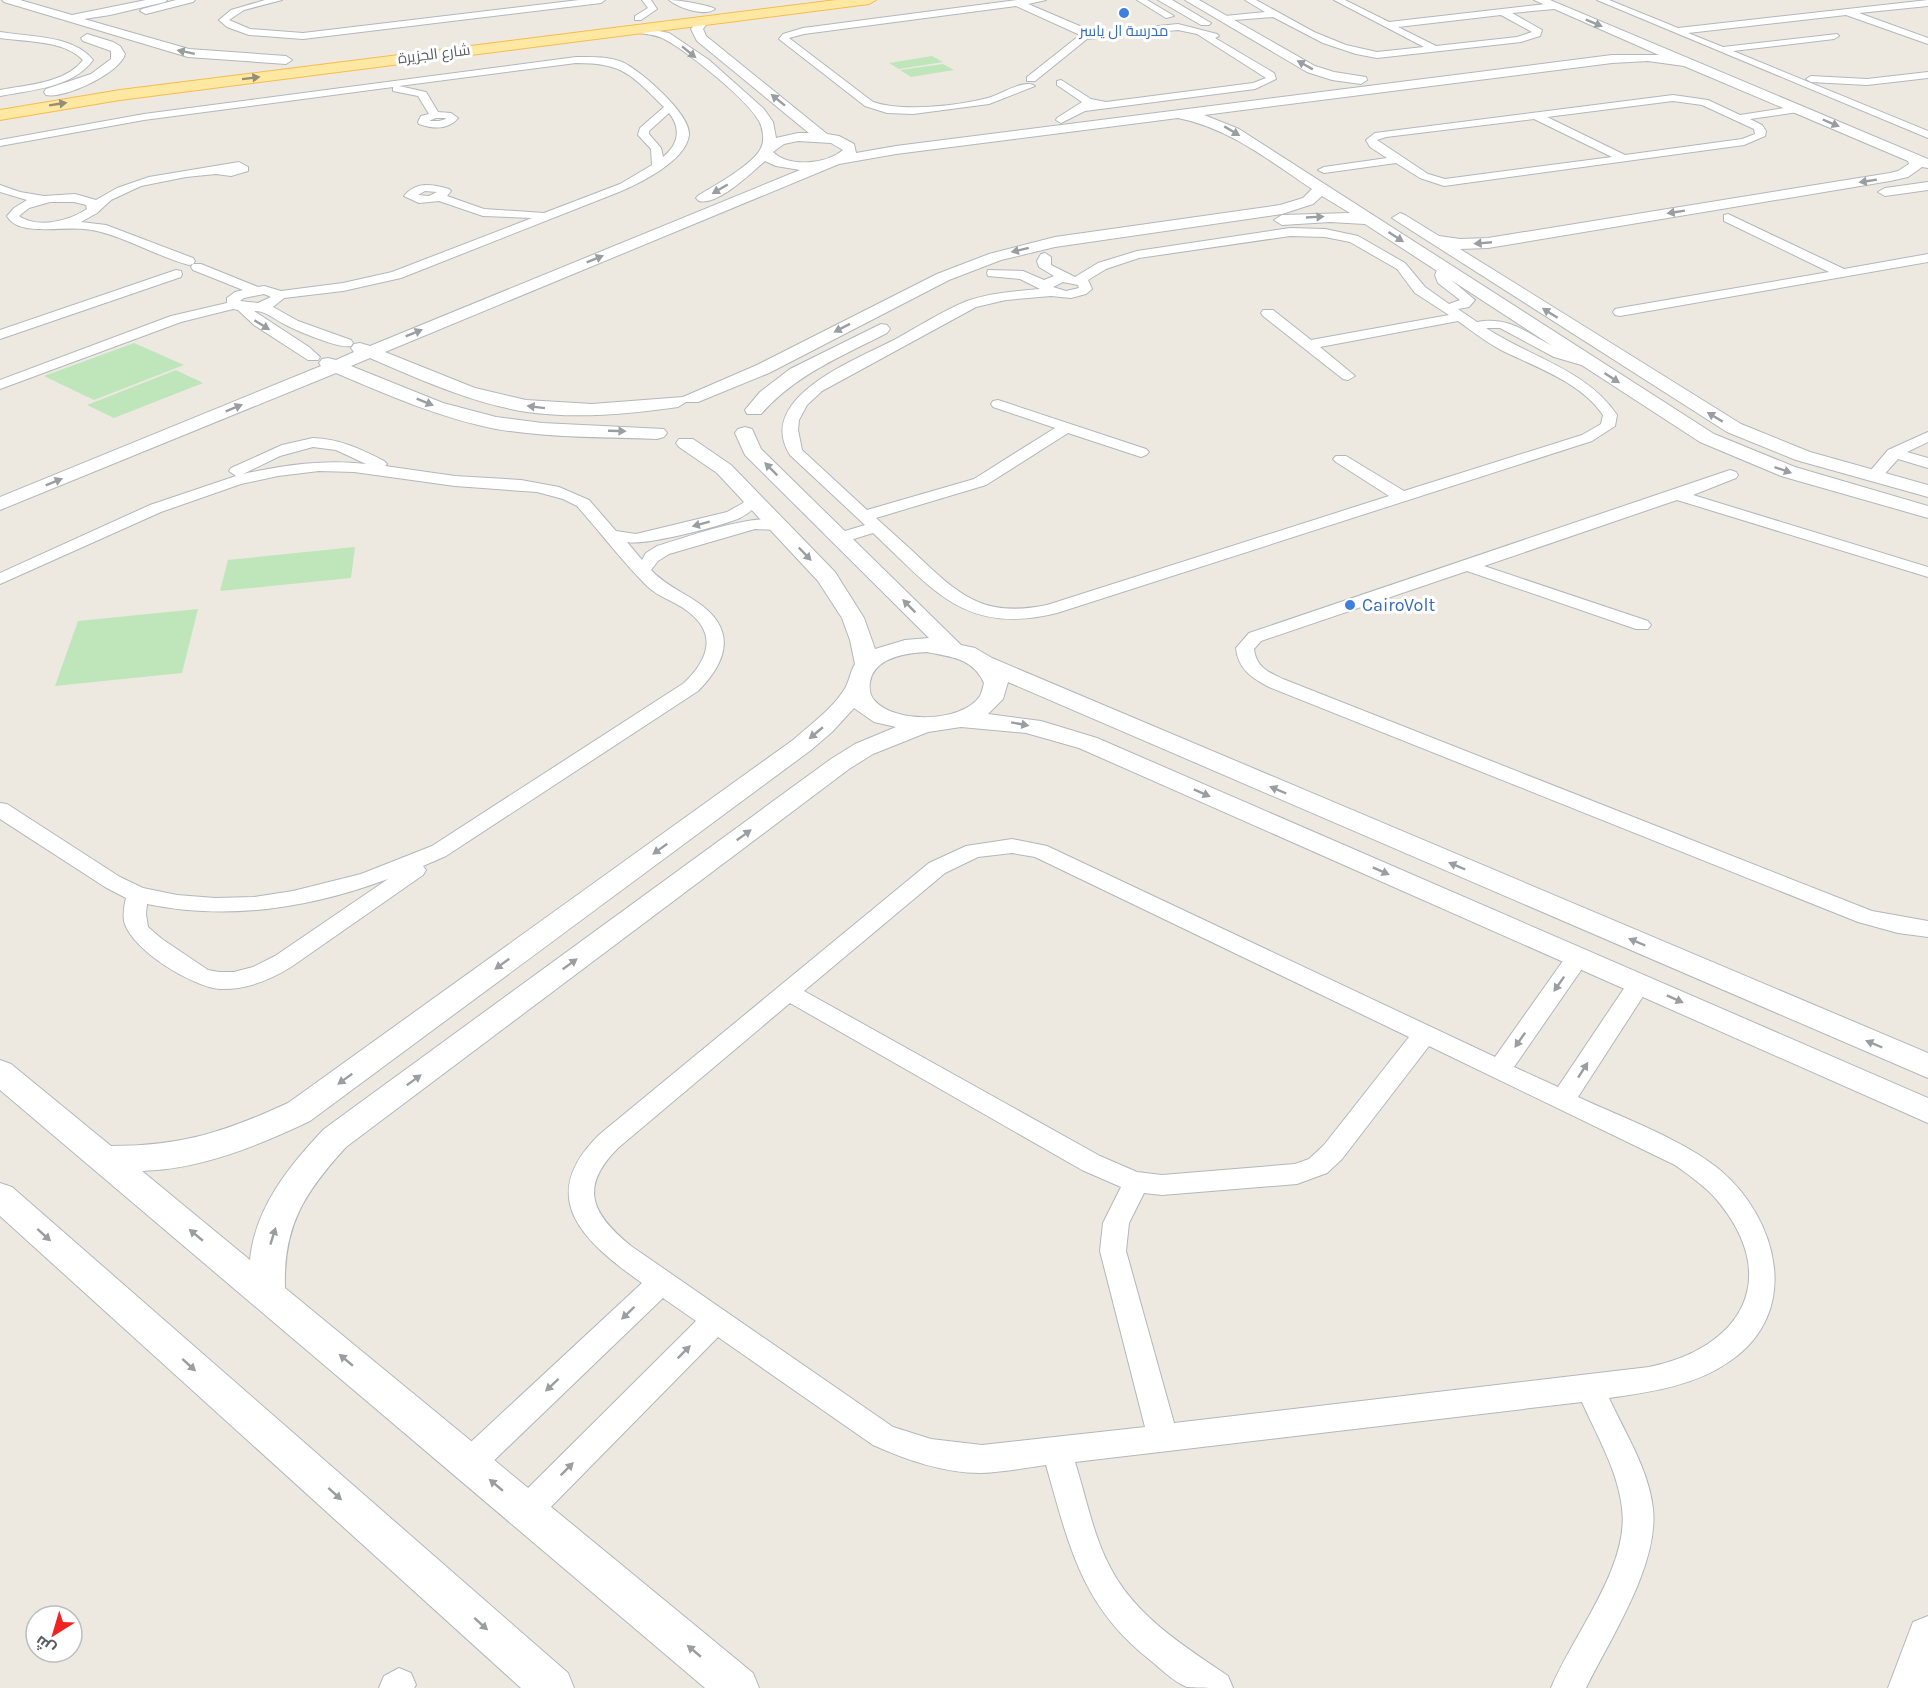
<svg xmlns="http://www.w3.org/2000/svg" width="1928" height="1688" font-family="Karla,Cairo,sans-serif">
<rect width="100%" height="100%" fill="#ede9e0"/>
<g fill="#bee6ba">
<path d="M 932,56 L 943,62 L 899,69 L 889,63 Z"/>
<path d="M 943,64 L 954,70 L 911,77 L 900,70 Z"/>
<path d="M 134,343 L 184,365 L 94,400 L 44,376 Z"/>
<path d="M 176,370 L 203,383 L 114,418 L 87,405 Z"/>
<path d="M 355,547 L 351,578 L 220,591 L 228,560 Z"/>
<path d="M 198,609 L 182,673 L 55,686 L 78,621 Z"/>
</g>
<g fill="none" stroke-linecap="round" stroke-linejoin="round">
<defs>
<g id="minor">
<path d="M 265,0 L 282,0 L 244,10 L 229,20 L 250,29 L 303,33 L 579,0 L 605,0 L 601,3 L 303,39 L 249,35 L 227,27 L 219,20 L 231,10 Z"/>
<path d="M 642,0 L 651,0 L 657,9 L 641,20 L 635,20 L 635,16 L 648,8 Z"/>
<path d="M 669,0 C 677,0 710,5 715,9 C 704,17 679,8 669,0 Z"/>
<path d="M 1017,0 L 1046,0 L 1028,4 L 1082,27 L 1089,33 L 1178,24 L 1217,34 L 1219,36 L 1215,38 L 1274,73 L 1276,79 L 1255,89 L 1085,111 L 1061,123 L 1056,120 L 1057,118 L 1082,102 L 1057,85 L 1057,81 L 1061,80 L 1091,99 L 1106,102 L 1253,83 L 1266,78 L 1197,34 L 1178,30 L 1087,39 L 1035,81 L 1027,81 L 1027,77 L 1080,35 L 1016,6 L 804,34 L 789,38 L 873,102 C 902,112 957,106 988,98 C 1000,95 1025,78 1035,86 L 989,104 L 913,114 L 887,113 L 865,106 L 779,39 L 783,34 L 803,28 Z"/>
<path d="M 1137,0 L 1147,0 L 1174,16 L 1166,18 Z"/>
<path d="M 1245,0 L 1256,0 L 1314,32 L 1346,45 L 1377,52 L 1424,47 L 1334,0 L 1345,0 L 1389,22 L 1554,3 L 1558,6 L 1554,9 L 1512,13 L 1542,30 L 1540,36 L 1521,42 L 1377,58 L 1356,54 L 1323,43 L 1273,17 L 1222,21 L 1220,19 L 1225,16 L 1265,12 ZM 1501,15 L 1532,32 L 1517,37 L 1436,46 L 1398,27 Z"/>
<path d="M 1597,0 L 1609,0 L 1678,28 L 1928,0 L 1928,6 L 1859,13 L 1928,38 L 1928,44 L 1846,15 L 1688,33 L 1723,47 L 1837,34 L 1839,36 L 1834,39 L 1733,51 L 1928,131 L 1928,138 Z"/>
<path d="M 0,32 C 30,37 73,35 93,60 C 73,88 31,90 0,96 L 0,90 C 26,85 66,83 83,60 C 64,40 26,42 0,38 Z"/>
<path d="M 576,57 C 591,57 607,56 622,62 C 640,70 691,114 689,135 C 686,161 640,183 619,192 L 401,278 L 343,291 L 284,298 L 273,307 L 298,321 L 351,340 L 353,343 L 351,346 C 339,349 300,332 288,326 C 276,321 266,310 254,311 L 309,347 L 320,357 L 318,360 L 308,360 L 254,325 L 238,310 L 233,309 L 181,322 L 0,389 L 0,380 L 171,316 L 227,303 L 227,298 L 235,292 L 243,290 L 193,270 L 191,267 L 193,264 L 201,264 L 258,287 L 264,286 L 281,291 L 343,283 L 392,272 L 532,218 L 483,216 L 439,201 L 419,203 L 404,196 C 416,181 432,184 449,189 L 451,191 L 447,196 L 484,209 L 544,213 L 620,184 L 652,165 L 651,149 L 638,135 L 640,128 L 664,107 C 631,75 624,63 576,63 L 399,86 L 426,92 L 438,112 L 451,113 L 458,118 C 448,130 433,129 419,124 L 418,122 L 421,116 L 429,114 L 418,96 L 393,91 L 393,87 L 144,120 L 0,146 L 0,140 L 144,114 ZM 669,113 C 682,129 678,145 663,157 L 661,148 L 649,134 L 649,131 ZM 436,118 L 445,118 L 446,119 L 439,121 L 429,121 ZM 425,191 L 437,192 L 429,196 L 418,195 ZM 264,294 L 271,297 L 258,303 L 240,301 L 244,298 Z"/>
<path d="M 1928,72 L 1928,78 L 1867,85 L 1811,82 L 1806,79 L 1811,76 L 1867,79 Z"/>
<path d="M 1673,95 L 1708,100 L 1740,115 L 1798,106 L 1803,109 L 1798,112 L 1750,119 L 1762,125 L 1766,131 L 1765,136 L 1744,145 L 1444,186 L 1420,178 L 1396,163 L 1324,173 L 1318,170 L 1324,167 L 1387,158 L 1370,147 L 1366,140 L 1375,133 ZM 1673,101 L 1702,105 L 1754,129 L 1755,134 L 1742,139 L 1625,155 L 1547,117 ZM 1534,119 L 1612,157 L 1445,179 L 1428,174 L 1377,140 L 1386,137 Z"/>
<path d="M 239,162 L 248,167 L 248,171 L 231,176 L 216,174 L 186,177 L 141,186 L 111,200 L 97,213 L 81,222 L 106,225 L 193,258 L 195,261 L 193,264 L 189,265 C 159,257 131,240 101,232 C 80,226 60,230 40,229 C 28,229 13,227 7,216 L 14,208 L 27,200 L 0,192 L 0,185 L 20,192 L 44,196 L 75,194 L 96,200 L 117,188 L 149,177 ZM 50,202 L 74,202 L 86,205 L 87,209 C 69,221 38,229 19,216 L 29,208 Z"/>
<path d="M 1728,214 L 1844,269 L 1928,254 L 1928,262 L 1620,316 L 1615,315 L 1613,312 L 1615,309 L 1620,308 L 1829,272 L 1724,221 L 1724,215 Z"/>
<path d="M 1290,228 L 1325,229 L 1358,236 L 1405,263 L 1425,287 L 1449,304 L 1460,300 L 1438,283 L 1435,275 L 1439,265 L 1447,265 L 1449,278 L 1475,300 L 1469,307 L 1458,309 L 1477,322 C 1514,315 1532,339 1565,351 C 1575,355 1586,358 1597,361 L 1599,364 L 1597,367 L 1592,368 L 1554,357 L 1500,328 L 1486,328 C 1530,357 1587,370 1617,415 L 1615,426 L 1592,441 L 1057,613 C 965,636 934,590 873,533 L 841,543 L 833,538 L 835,534 L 865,525 L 790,455 C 754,398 857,359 894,340 C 918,327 942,311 967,301 C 990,293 1016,291 1040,289 L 1020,279 L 988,276 L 987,273 L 988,270 L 1023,271 L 1044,280 L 1054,276 L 1039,267 L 1037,261 L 1041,254 L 1045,253 L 1051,257 L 1051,265 L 1075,277 L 1098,263 L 1137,251 ZM 1290,236 L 1325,237 L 1350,242 L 1397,269 L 1415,293 L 1449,315 L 1311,340 L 1273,310 L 1263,310 L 1261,313 L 1263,316 L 1343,379 L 1348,380 L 1355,376 L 1320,347 L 1458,321 C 1472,331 1486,342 1501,350 C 1535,367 1581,382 1603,415 L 1601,424 L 1582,435 L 1404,491 L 1346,456 L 1336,456 L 1333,459 L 1336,462 L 1389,496 L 1047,605 C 989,617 964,600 923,561 C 908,546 891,532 876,518 L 986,485 L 1068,433 L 1141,457 L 1146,455 L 1149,452 L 1146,449 L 998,400 L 993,401 L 991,404 L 993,407 L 1055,428 L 974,479 L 867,510 L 802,450 L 798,430 L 799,420 L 807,405 L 822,391 L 976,307 L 1006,300 L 1051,296 L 1071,298 L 1086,294 L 1092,289 L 1088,280 L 1106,269 L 1139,258 ZM 1063,282 L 1078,285 L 1079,288 L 1066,291 L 1053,287 Z"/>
<path d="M 176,270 L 181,271 L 182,274 L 181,277 L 0,339 L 0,330 Z"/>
<path d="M 1928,432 L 1928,442 L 1907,452 L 1928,458 L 1928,468 L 1898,459 L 1880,479 L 1868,479 L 1866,476 L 1888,450 Z"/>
<path d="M 313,438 C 340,439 361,449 384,461 L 387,464 L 385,466 L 455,476 L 521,480 L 559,487 L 589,500 L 616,531 L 636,534 L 727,512 L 743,503 L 747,497 L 759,497 L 761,500 C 755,508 749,513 740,518 C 721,526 645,546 627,542 L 642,560 L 646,553 L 657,546 C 679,540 770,506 785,525 L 777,530 L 755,529 L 669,554 L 658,561 L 651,570 C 665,585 681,591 697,602 C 737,629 728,661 698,691 L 446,856 L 423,866 L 426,870 L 423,875 L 291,967 C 270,980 246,990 220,989 C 193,987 131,950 124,921 C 123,914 124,906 126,898 L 105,887 L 0,819 L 0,803 L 7,804 L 120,877 L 143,888 L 177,895 L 215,898 L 254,897 L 293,891 L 361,874 L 432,846 L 684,683 C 709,659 718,633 686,610 C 674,601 658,597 647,586 C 622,561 601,533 577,506 L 563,499 L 537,492 L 455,486 L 354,472 L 319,471 L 278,476 L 241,484 L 161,512 L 0,584 L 0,573 L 150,505 L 236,476 L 229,471 L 231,468 L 282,445 ZM 313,447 L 336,450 L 366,464 C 324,459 284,465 243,474 L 280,456 ZM 388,879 L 275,956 L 253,967 L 234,972 L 219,972 L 208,970 L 162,939 L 148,927 L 146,914 L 147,904 C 229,921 310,908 388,879 Z"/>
<path d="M 1730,470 L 1736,472 L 1738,475 L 1736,478 L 1693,495 L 1928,567 L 1928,577 L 1677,500 L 1484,566 L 1648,621 L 1651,625 L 1648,629 L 1636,629 L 1467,571 L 1261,641 L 1254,649 C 1256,667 1268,672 1283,679 L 1872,911 L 1928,921 L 1928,937 L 1898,933 L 1858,922 L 1269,687 C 1252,678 1238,669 1236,648 L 1249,633 Z"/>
<path d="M 1012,839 L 1047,846 L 1495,1057 L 1570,951 L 1578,949 L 1586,951 L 1589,957 L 1586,963 L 1514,1067 L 1558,1087 L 1631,978 L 1639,976 L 1647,978 L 1651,984 L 1578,1097 C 1621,1117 1684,1140 1720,1170 C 1778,1219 1802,1312 1730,1361 C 1695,1386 1651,1392 1609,1398 C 1625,1433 1649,1470 1653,1509 C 1659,1565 1610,1639 1586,1688 L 1551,1688 C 1573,1635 1630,1566 1622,1508 C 1618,1471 1597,1436 1582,1402 L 1075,1462 C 1086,1497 1093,1535 1110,1567 C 1135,1616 1184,1646 1228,1676 L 1233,1688 C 1222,1688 1196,1688 1187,1687 C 1174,1682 1161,1669 1150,1660 C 1081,1606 1069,1545 1046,1465 C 1025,1468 1003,1472 981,1473 C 943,1473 907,1460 873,1445 L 718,1337 L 537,1521 L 526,1525 L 515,1521 L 511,1511 L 515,1501 L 696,1321 L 663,1298 L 481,1473 L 470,1477 L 459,1473 L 455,1463 L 459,1453 L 642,1283 C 584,1242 534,1198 600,1134 L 929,863 L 966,846 ZM 1012,853 L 1035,857 L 1409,1037 L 1324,1145 L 1309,1159 L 1295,1164 L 1162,1175 L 1137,1172 L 1100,1156 L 804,991 L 945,873 L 978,857 ZM 790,1003 L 1082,1170 L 1121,1187 L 1103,1223 L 1100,1251 L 1145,1427 L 982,1445 L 931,1439 L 893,1427 L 631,1246 C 592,1214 578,1188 618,1148 ZM 1429,1046 L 1675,1165 C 1690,1176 1705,1186 1717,1200 C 1783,1279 1741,1348 1649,1367 L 1174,1423 L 1126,1251 L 1129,1223 L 1144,1193 L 1162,1195 L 1297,1184 L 1327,1173 L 1342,1159 Z"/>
<path d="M 399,1668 L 411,1673 L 416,1685 L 414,1688 L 379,1688 L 384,1676 Z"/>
</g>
<g id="tertiary">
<path d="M 2,0 L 20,0 L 72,15 L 146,0 L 167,0 L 165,2 L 110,15 L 84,19 L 189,49 L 286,56 L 292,60 L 286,64 L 188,57 L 4,2 Z"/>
<path d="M 176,0 L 195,0 L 193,2 L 146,14 L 140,11 L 142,9 Z"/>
<path d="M 1158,0 L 1172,0 L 1211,23 L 1209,25 L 1201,25 Z"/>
<path d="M 1185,0 L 1199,0 L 1315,66 L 1334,72 L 1366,77 L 1367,80 L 1361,84 L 1332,80 L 1307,72 Z"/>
<path d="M 1534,0 L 1550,0 L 1928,159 L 1928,168 L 1922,167 L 1908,177 L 1890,181 L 1488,248 L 1460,249 L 1741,424 L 1810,452 L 1928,485 L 1928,497 L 1796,460 L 1727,432 L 1392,218 L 1400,213 L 1405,215 L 1439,236 L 1460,239 L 1488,238 L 1890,173 L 1898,171 L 1909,164 L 1908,161 L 1684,66 L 1648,61 L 1612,63 L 1204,115 L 1239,129 L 1714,434 L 1795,467 L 1928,506 L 1928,518 L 1781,476 L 1700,442 L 1365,224 L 1330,222 L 1282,225 L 1274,220 L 1282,215 L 1350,213 L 1322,196 L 1313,204 L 1282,214 L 1055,247 L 1001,260 L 949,280 L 769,373 L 698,402 L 686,402 L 678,407 C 628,414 577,419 527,412 C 471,403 421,380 370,358 L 351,366 L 443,403 L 496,417 L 542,423 L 664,429 L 667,433 L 664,437 L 657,439 C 604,437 549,438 496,429 C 440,418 388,395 336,373 L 0,510 L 0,497 L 321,366 L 319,363 L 322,359 L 328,358 L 336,360 L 354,352 L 351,348 L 354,344 L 360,343 L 370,346 L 800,170 L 776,166 L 765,161 C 751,173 718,206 699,201 L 696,198 L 699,195 C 714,186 754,164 761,148 C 765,141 763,128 759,121 C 748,100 686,50 664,39 C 655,34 643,34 633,32 L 633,26 L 669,33 L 709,60 L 764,109 L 773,122 L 776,138 L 798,133 L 809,133 L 697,41 L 691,29 L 699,19 L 707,19 L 709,21 L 703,29 L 706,36 L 827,134 L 839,136 L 854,144 L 856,153 L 896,146 L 1612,55 L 1659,55 ZM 1178,118 C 1229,128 1270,161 1312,189 L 1303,198 L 1280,205 L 1055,237 L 989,254 L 937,274 L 757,365 L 683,397 L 592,404 L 526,400 L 475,388 L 385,352 L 839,164 L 896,154 ZM 798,141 L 831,143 L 843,150 C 827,164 789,168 773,152 L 784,144 Z"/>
<path d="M 87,34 L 113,42 L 120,46 L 125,54 C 120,73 65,99 46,95 L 44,92 L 46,89 L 91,74 L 111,59 L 111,51 L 83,41 L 81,38 Z"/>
<path d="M 1928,182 L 1928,190 L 1885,196 L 1878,192 L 1885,188 Z"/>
<path d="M 881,324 L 887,325 L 890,329 L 887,333 C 842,356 795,375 761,414 L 747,414 L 745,410 L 760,392 L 790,369 Z"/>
<path d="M 745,427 L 752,429 L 761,449 L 961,645 L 975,648 L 992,658 L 1928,1053 L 1928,1078 L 1008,682 L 1003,699 L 988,714 L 1041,721 L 1097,738 L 1928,1098 L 1928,1123 L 1079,748 L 1026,733 L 961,727 L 928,732 L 873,754 L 849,769 L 346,1147 C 305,1192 283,1225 285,1288 L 753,1673 L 759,1688 L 705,1688 L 0,1090 L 0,1060 L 11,1064 L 111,1146 C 181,1146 225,1132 288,1103 L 793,740 C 810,725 832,709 844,690 C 849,683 850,672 855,664 L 850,640 L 842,618 L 818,581 L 717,473 L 679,447 L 676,443 L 679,439 L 693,439 L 731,465 L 835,572 L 864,618 L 875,649 L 905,640 L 929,638 L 745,455 L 735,433 L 738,429 ZM 927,652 C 951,657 973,658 984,683 C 983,687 982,692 980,696 C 962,723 894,724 874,700 C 870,695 869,688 870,682 C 874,657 907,653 927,652 ZM 854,708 L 874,722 L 896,727 L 855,744 L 831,759 L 324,1129 C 289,1166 255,1208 250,1260 L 142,1171 C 202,1169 257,1146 310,1121 L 811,750 L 832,732 Z"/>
<path d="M 0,1183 L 12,1187 L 568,1673 L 574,1688 L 521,1688 L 0,1216 Z"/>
<path d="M 1928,1616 L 1928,1688 L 1888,1688 L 1913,1622 Z"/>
</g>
<path id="primary" d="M 836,0 L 876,0 L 869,4 L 120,100 L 0,120 L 0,110 L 120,90 Z"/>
</defs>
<use href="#minor" stroke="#b3b7bb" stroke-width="2"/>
<use href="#tertiary" stroke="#b3b7bb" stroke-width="2"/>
<use href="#primary" stroke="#f7bb4e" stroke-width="2"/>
<use href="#minor" fill="#fff" fill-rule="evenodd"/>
<use href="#tertiary" fill="#fff" fill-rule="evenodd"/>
<use href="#primary" fill="#ffe9a2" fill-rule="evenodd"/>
</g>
<defs><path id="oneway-solid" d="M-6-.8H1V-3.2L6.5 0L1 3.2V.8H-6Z" transform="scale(1.5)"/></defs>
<g fill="#9b9ea1">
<use href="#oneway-solid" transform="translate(1594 23) rotate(23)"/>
<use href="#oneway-solid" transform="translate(186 52) rotate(-168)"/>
<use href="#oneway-solid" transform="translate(689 52) rotate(39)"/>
<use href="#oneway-solid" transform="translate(1305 65) rotate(-151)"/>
<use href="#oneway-solid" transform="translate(778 100) rotate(-141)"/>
<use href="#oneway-solid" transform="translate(1831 123) rotate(23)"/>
<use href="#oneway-solid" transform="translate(1232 131) rotate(31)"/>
<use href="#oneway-solid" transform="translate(1868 181) rotate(171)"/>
<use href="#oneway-solid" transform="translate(720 189) rotate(150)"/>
<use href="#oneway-solid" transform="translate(1676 212) rotate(171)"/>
<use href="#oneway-solid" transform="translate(1315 217) rotate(-3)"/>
<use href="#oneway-solid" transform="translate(1396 237) rotate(33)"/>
<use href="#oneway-solid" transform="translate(1483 243) rotate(175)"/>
<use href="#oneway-solid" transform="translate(1020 250) rotate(166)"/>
<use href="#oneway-solid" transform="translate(595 259) rotate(-22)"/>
<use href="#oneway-solid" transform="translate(1550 313) rotate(-148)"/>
<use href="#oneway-solid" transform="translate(262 325) rotate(32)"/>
<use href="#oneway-solid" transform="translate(842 328) rotate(153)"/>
<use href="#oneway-solid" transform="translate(414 333) rotate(-22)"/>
<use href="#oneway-solid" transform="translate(1612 378) rotate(33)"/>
<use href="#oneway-solid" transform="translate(425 402) rotate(22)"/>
<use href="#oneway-solid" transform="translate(536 407) rotate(-173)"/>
<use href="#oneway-solid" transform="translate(234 408) rotate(-22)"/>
<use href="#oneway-solid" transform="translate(1715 417) rotate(-149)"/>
<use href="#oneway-solid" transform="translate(617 431) rotate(2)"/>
<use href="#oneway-solid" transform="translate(771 469) rotate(-135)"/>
<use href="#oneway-solid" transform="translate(1783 470) rotate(19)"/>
<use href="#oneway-solid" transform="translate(54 482) rotate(-22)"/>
<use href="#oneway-solid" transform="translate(701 524) rotate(165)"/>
<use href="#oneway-solid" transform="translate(805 554) rotate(46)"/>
<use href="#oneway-solid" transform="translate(909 606) rotate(-135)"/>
<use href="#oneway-solid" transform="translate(1020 724) rotate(10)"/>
<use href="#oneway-solid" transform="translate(816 733) rotate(140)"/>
<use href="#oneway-solid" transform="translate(1278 790) rotate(-157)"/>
<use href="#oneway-solid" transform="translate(1202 793) rotate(24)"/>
<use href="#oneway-solid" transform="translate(744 835) rotate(-36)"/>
<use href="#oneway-solid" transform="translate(660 849) rotate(144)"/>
<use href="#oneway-solid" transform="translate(1457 866) rotate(-157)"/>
<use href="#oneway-solid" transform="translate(1381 871) rotate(24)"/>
<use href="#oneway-solid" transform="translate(1637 942) rotate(-157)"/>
<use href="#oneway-solid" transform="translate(502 964) rotate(144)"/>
<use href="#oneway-solid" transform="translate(570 964) rotate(-36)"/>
<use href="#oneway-solid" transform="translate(1559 984) rotate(125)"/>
<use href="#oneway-solid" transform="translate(1675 999) rotate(24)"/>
<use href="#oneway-solid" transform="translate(1520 1040) rotate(125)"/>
<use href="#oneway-solid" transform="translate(1874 1044) rotate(-157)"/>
<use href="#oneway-solid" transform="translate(1583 1070) rotate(-57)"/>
<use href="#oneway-solid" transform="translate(345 1079) rotate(144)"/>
<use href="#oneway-solid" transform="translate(414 1080) rotate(-36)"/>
<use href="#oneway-solid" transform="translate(44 1235) rotate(42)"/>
<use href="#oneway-solid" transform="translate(196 1235) rotate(-140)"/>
<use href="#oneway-solid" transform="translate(273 1236) rotate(-73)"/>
<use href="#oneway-solid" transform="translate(628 1313) rotate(136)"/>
<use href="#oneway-solid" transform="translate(684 1352) rotate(-45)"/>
<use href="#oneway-solid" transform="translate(346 1360) rotate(-140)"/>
<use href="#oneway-solid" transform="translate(189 1365) rotate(42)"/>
<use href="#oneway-solid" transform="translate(552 1385) rotate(137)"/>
<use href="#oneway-solid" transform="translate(567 1469) rotate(-45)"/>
<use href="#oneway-solid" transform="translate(496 1485) rotate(-140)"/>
<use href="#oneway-solid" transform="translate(335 1494) rotate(42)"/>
<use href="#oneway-solid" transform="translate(481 1624) rotate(42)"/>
<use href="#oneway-solid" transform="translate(694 1651) rotate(-140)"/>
</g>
<g fill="#938e78">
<use href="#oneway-solid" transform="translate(251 78) rotate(-7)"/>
<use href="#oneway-solid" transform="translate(58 104) rotate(-9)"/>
</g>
<g fill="#3f7fe0" stroke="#fff" stroke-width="2">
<circle cx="1124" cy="13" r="6"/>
<circle cx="1350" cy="605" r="6"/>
</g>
<g text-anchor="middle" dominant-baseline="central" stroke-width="6" stroke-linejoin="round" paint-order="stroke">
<g font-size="15" fill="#366cbe" stroke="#fff">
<text x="1124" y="31">مدرسة ال ياسر</text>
</g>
<g font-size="15" fill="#595d62" stroke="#fff">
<text transform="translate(434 54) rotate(-7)">شارع الجزيرة</text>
</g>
<g font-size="18" fill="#366cbe" stroke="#fff" text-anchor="start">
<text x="1362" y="605">CairoVolt</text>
</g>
</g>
<g transform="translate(54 1634) rotate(217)"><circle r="28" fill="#ffffff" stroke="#bdbec0" stroke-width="1.5"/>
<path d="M0-4.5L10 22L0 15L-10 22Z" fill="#f02322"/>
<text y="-9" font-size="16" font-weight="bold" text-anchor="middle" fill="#595d62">ش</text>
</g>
</svg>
